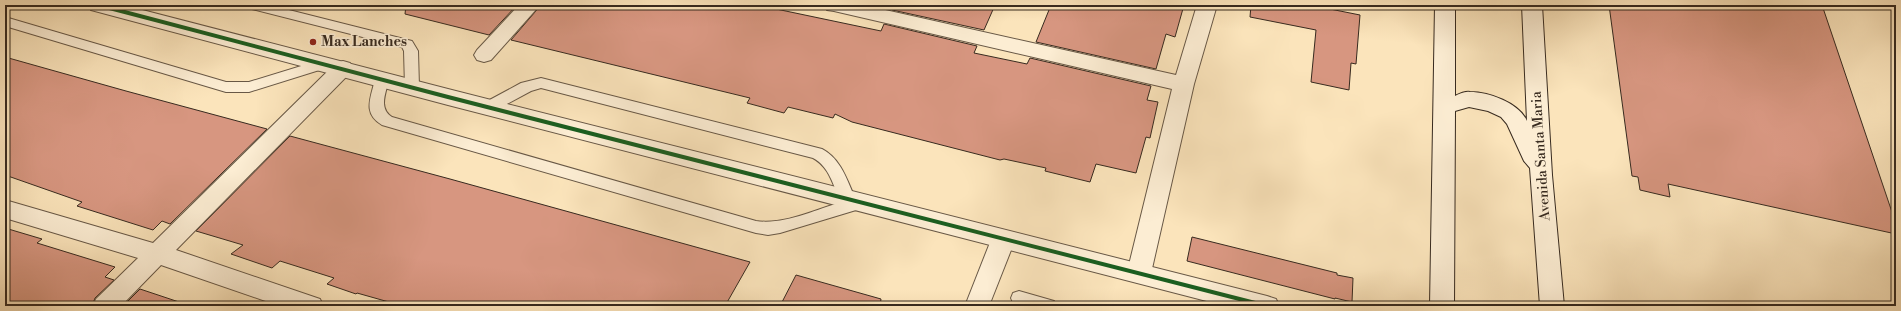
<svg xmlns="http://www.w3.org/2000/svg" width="1901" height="311" font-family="'Libre Bodoni',serif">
<rect width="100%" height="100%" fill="#fbe4bb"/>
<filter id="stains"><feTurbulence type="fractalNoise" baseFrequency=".005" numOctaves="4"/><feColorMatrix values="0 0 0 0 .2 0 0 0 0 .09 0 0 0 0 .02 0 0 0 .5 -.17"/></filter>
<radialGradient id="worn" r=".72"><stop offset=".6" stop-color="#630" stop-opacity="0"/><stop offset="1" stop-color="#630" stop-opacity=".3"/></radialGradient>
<g fill="#d79680" stroke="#372a1f">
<path d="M 406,5 L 517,5 L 489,35 L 405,14 Z"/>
<path d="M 541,5 L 757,5 L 881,31 L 884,24 L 977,46 L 974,53 L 1027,64 L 1030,58 L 1151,86 L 1147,100 L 1158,102 L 1150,138 L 1146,137 L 1136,173 L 1096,164 L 1090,182 L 1045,171 L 1046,168 L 1004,159 L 1000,160 L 852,122 L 835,114 L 833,118 L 788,107 L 784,113 L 747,103 L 750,98 L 511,40 Z"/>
<path d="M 894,5 L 995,5 L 984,30 L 892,10 Z"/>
<path d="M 1051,5 L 1184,5 L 1175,37 L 1166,34 L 1156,69 L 1036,42 Z"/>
<path d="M 1251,5 L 1310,5 L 1360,15 L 1356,64 L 1351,63 L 1349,90 L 1311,82 L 1316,30 L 1250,17 Z"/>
<path d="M 1609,5 L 1822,5 L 1896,224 L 1896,234 L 1668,184 L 1670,197 L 1640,190 L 1638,177 L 1632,176 Z"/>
<path d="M 5,57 L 126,91 L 267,129 L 170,224 L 162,221 L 153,230 L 77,206 L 82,202 L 5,175 Z"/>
<path d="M 290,136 L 450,179 L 750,262 L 725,306 L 403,306 L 357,293 L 356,294 L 327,284 L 334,278 L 280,261 L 272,268 L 231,254 L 243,245 L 196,231 Z"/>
<path d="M 5,228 L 42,239 L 37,243 L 115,267 L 105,277 L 114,280 L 95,298 L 92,306 L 5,306 Z"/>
<path d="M 1192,237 L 1337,273 L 1337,275 L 1353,278 L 1352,302 L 1335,298 L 1335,299 L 1187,261 Z"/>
<path d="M 796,275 L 881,299 L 880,306 L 780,306 Z"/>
<path d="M 140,289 L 179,302 L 178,306 L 123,306 Z"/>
</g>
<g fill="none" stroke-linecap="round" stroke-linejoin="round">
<defs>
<g id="service">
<path d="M 245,5 L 269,5 L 412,41 L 418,51 L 419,87 L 417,91 L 412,92 L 407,91 L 405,87 L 404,51 L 402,47 L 252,9 L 247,8 Z"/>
<path d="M 5,17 L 226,82 L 249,82 L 324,59 L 329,61 L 331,64 L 329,67 L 249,92 L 226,92 L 5,26 Z"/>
<path d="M 382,74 L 387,75 L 389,79 C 386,93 378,108 392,117 L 756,221 C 784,225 815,210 841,202 C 833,186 830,167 813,158 L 541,88 L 531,91 L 494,111 L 489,112 L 484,111 L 482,107 L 484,103 L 521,83 L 541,78 L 822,149 C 841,159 847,180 855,198 L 860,197 L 866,199 L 868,203 L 866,207 L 780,233 L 768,235 L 756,233 L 382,125 C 362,113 371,98 375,79 L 377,75 Z"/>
<path d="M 1019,291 L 1054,301 L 1056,306 L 1022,306 L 1013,303 L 1011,298 L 1013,293 Z"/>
</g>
<g id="minor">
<path d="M 519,5 L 540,5 L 491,60 L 484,62 L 477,60 L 474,55 L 477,50 Z"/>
<path d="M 824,5 L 863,5 L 1176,75 L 1197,5 L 1217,5 L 1194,84 L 1151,273 L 1148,280 L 1139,283 L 1130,280 L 1127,273 L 1172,89 L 834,11 L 827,10 Z"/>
<path d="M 343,61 L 350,63 L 353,68 L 350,73 L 176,250 L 320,299 L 323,306 L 280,306 L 161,265 L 121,306 L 93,306 L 96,299 L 138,258 L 5,218 L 5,200 L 153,243 L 336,63 Z"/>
<path d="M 1003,230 L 1011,233 L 1015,240 L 989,306 L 965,306 L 991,240 L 995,233 Z"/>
</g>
<path id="tertiary" d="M 88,5 L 123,5 L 448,89 L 1267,296 L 1276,299 L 1279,306 L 1226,306 L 448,105 L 91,10 Z"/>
<path id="secondary" d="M 1435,5 L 1455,5 L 1455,96 C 1459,94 1465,91 1470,92 C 1489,92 1519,103 1527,121 L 1522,5 L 1542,5 L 1552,175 L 1564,306 L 1540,306 L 1530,168 L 1524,161 L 1507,124 L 1501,117 L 1488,111 L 1469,107 L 1455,111 L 1454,306 L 1430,306 Z"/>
</defs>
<use href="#service" stroke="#685846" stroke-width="2"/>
<use href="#minor" stroke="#685846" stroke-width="2"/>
<use href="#tertiary" stroke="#685846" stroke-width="2"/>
<use href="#secondary" stroke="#372a1f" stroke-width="2"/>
<use href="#service" fill="#fcedd3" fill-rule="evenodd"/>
<use href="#minor" fill="#fcedd3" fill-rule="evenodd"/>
<use href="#tertiary" fill="#fcedd3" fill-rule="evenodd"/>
<use href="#secondary" fill="#fcedd3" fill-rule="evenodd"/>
<defs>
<path id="cycleway" d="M 98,5 L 448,97 L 1267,306"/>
</defs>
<use href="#cycleway" stroke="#fcedd3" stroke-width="6"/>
<use href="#cycleway" stroke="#1b5e20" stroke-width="4"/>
</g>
<circle fill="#8f2418" stroke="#fcedd3" stroke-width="1.5" cx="313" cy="42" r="4"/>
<g text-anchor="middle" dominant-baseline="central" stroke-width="3.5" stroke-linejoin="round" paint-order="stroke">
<g font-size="14" font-weight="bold" fill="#372a1f" stroke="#fcedd3" text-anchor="start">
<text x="321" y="42">Max Lanches</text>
</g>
<g font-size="14" fill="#372a1f" stroke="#fcedd3">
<text transform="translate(1541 156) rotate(-94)">Avenida Santa Maria</text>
</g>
</g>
<rect width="1901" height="311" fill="none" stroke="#fbe4bb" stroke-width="20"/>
<rect x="6" y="6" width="1889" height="299" fill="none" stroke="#372a1f" stroke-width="2"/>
<rect x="10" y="10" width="1881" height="291" fill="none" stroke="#372a1f"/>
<rect width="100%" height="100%" filter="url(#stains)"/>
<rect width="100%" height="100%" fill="url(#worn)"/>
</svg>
